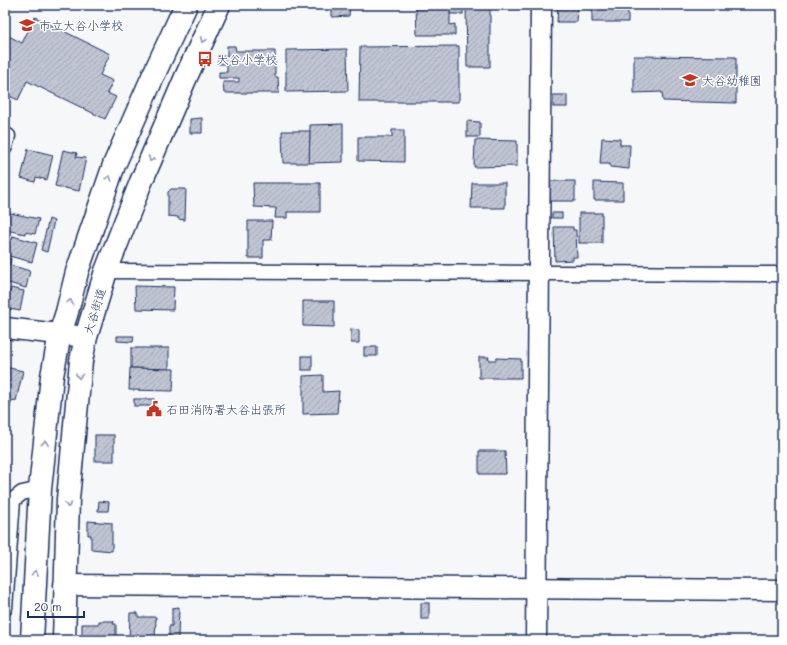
<svg xmlns="http://www.w3.org/2000/svg" width="787" height="645" font-family="Mali,'Klee One',sans-serif">
<defs>
<pattern id="building-hatch" width="6" height="6" patternUnits="userSpaceOnUse"><rect width="6" height="6" fill="#c0c4d3"/><path d="M-1 1l2-2M0 6l6-6M5 7l2-2" fill="none" stroke="#a4a9b8"/></pattern>
</defs>
<rect width="100%" height="100%" fill="#f6f7f9"/>
<filter id="ink" filterUnits="userSpaceOnUse"><feTurbulence type="fractalNoise" baseFrequency=".025" numOctaves="2"/><feDisplacementMap in="SourceGraphic" scale="8" xChannelSelector="R" yChannelSelector="G"/><feConvolveMatrix kernelMatrix="1 2 1 2 8 2 1 2 1" color-interpolation-filters="sRGB"/></filter>
<g filter="url(#ink)">
<g fill="url(#building-hatch)" stroke="#1b2f5e">
<path d="M 332,5 L 350,5 L 349,16 L 332,17 Z"/>
<rect x="450" y="5" width="13" height="9"/>
<path d="M 466,5 L 490,5 L 490,67 L 467,67 Z"/>
<path d="M 558,5 L 578,5 L 577,22 L 557,22 Z"/>
<path d="M 592,5 L 628,6 L 628,22 L 592,22 Z"/>
<path d="M 416,8 L 450,8 L 450,25 L 455,24 L 455,35 L 417,35 Z"/>
<path d="M 35,17 L 110,54 L 100,75 L 113,81 L 107,93 L 116,97 L 105,119 L 27,81 L 18,100 L 5,94 L 5,34 L 22,43 Z"/>
<path d="M 227,46 L 235,46 L 236,51 L 275,51 L 275,77 L 278,77 L 279,93 L 224,93 L 223,82 L 239,82 L 239,78 L 219,78 L 219,72 L 227,72 L 227,64 L 218,64 L 218,56 L 227,56 Z"/>
<path d="M 459,46 L 459,102 L 359,102 L 360,47 Z"/>
<path d="M 347,49 L 348,91 L 286,92 L 286,50 Z"/>
<path d="M 634,56 L 736,57 L 736,103 L 663,101 L 662,92 L 634,93 Z"/>
<rect x="553" y="95" width="14" height="12"/>
<path d="M 202,118 L 202,133 L 190,133 L 190,119 Z"/>
<path d="M 467,121 L 480,122 L 480,137 L 467,137 Z"/>
<path d="M 343,124 L 343,162 L 309,163 L 310,125 Z"/>
<path d="M 392,130 L 404,130 L 404,162 L 358,161 L 358,137 L 392,137 Z"/>
<path d="M 282,131 L 310,131 L 309,163 L 283,163 Z"/>
<path d="M 602,138 L 620,139 L 620,145 L 630,145 L 629,169 L 610,167 L 610,164 L 600,164 Z"/>
<path d="M 475,140 L 517,141 L 517,166 L 474,167 Z"/>
<path d="M 28,149 L 53,155 L 47,180 L 36,177 L 35,182 L 21,178 Z"/>
<path d="M 63,150 L 77,153 L 76,157 L 86,158 L 79,191 L 55,186 Z"/>
<path d="M 549,181 L 575,181 L 575,201 L 548,201 Z"/>
<path d="M 594,182 L 623,183 L 623,200 L 594,200 Z"/>
<path d="M 253,183 L 320,183 L 320,212 L 287,212 L 287,218 L 275,218 L 276,208 L 254,207 Z"/>
<path d="M 472,183 L 505,183 L 505,208 L 471,208 Z"/>
<path d="M 171,189 L 186,189 L 185,220 L 178,219 L 178,217 L 168,216 L 168,192 Z"/>
<path d="M 5,212 L 39,219 L 35,234 L 25,232 L 25,234 L 6,230 Z"/>
<rect x="552" y="213" width="10" height="5"/>
<rect x="579" y="213" width="23" height="30"/>
<path d="M 49,219 L 54,221 L 47,252 L 41,250 Z"/>
<path d="M 248,221 L 272,221 L 271,240 L 263,240 L 263,258 L 248,258 Z"/>
<path d="M 554,227 L 573,227 L 573,230 L 576,230 L 577,257 L 573,257 L 573,260 L 555,261 Z"/>
<path d="M 13,236 L 37,243 L 32,262 L 5,255 L 5,238 L 12,240 Z"/>
<path d="M 5,258 L 11,259 L 10,265 L 30,271 L 26,288 L 5,282 Z"/>
<path d="M 135,286 L 174,287 L 173,310 L 136,309 Z"/>
<path d="M 11,288 L 24,291 L 20,311 L 10,309 L 9,311 L 5,310 L 5,291 L 10,292 Z"/>
<path d="M 303,301 L 334,301 L 334,327 L 303,326 Z"/>
<path d="M 351,329 L 359,330 L 359,343 L 351,343 Z"/>
<path d="M 117,336 L 134,336 L 133,342 L 117,341 Z"/>
<rect x="364" y="347" width="13" height="9"/>
<path d="M 131,348 L 169,348 L 169,369 L 131,368 Z"/>
<rect x="302" y="356" width="10" height="14"/>
<path d="M 479,357 L 489,357 L 488,360 L 496,360 L 496,358 L 521,359 L 521,378 L 479,378 Z"/>
<path d="M 5,367 L 23,371 L 16,401 L 12,400 L 5,425 Z"/>
<path d="M 130,368 L 174,369 L 173,391 L 129,390 Z"/>
<path d="M 323,375 L 323,392 L 339,391 L 337,413 L 303,414 L 303,376 Z"/>
<rect x="134" y="399" width="20" height="7"/>
<rect x="95" y="435" width="19" height="26"/>
<path d="M 479,451 L 505,451 L 506,474 L 479,474 Z"/>
<path d="M 99,501 L 109,502 L 108,511 L 98,511 Z"/>
<path d="M 88,521 L 112,523 L 112,551 L 91,549 L 91,535 L 88,535 Z"/>
<rect x="421" y="603" width="8" height="16"/>
<path d="M 179,607 L 178,639 L 169,638 L 169,626 L 172,626 L 172,608 Z"/>
<path d="M 130,613 L 138,613 L 138,617 L 156,617 L 155,640 L 129,640 Z"/>
<path d="M 99,621 L 114,621 L 113,624 L 116,624 L 116,640 L 82,640 L 82,624 L 99,624 Z"/>
</g>
<g fill="none" stroke-linecap="round" stroke-linejoin="round">
<defs>
<g id="street">
<path d="M 5,147 L 8,136"/>
<path d="M 106,271 L 782,274"/>
<path d="M 5,608 L 13,500 L 22,493 L 40,489"/>
</g>
<g id="secondary">
<path d="M 5,328 L 86,337"/>
<path d="M 64,585 L 782,590"/>
<path d="M 536,640 L 541,5"/>
</g>
<g id="primary">
<path d="M 32,640 L 40,489 L 52,376 L 60,334 L 67,312 L 77,272 L 114,165 L 154,74 L 186,5"/>
<path d="M 64,640 L 68,499 L 81,361 L 86,337 L 106,271 L 141,182 L 186,77 L 219,5"/>
</g>
</defs>
<use href="#street" stroke="#1b2f5e" stroke-width="17"/>
<use href="#secondary" stroke="#1b2f5e" stroke-width="23"/>
<use href="#primary" stroke="#1b2f5e" stroke-width="25"/>
<use href="#street" stroke="#fff" stroke-width="14"/>
<use href="#secondary" stroke="#fff" stroke-width="20"/>
<use href="#primary" stroke="#fff" stroke-width="22"/>
</g>
<defs><path id="oneway-chevron" d="M-2-3.5L2.5 0L-2 3.5" fill="none" stroke-width="1.6" stroke-linecap="round" stroke-linejoin="round"/></defs>
<g stroke="#8d97ae">
<use href="#oneway-chevron" transform="translate(203 40) rotate(115)"/>
<use href="#oneway-chevron" transform="translate(151 159) rotate(113)"/>
<use href="#oneway-chevron" transform="translate(109 178) rotate(-71)"/>
<use href="#oneway-chevron" transform="translate(70 302) rotate(-77)"/>
<use href="#oneway-chevron" transform="translate(79 376) rotate(95)"/>
<use href="#oneway-chevron" transform="translate(45 443) rotate(-84)"/>
<use href="#oneway-chevron" transform="translate(68 505) rotate(92)"/>
<use href="#oneway-chevron" transform="translate(35 573) rotate(-87)"/>
</g>
</g>
<defs>
<symbol id="school-bare" viewBox="-9 -9 18 18"><path d="M0-5L7-2L0 1L-7-2ZM-4 1L0 2.5L4 1V4Q0 6-4 4Z" fill="#c8321e" stroke="#fff" stroke-width="2.5" paint-order="stroke"/></symbol>
<symbol id="bus-bare" viewBox="-9 -9 18 18"><path d="M-5-6H5V4H4V6H2V4H-2V6H-4V4H-5ZM-3.5-4V0h7V-4ZM-3.5 1.2v1.5H-2V1.2ZM2 1.2v1.5H3.5V1.2Z" fill="#c8321e" stroke="#fff" stroke-width="2.5" paint-order="stroke"/></symbol>
<symbol id="civic-bare" viewBox="-9 -9 18 18"><path d="M-.6-6.5H3V-4.5H.6V-3L4-1V1h2V6H-6V1h2V-1L-.6-3ZM-1.2 2.5V6h2.4V2.5Z" fill="#c8321e" stroke="#fff" stroke-width="2.5" paint-order="stroke"/></symbol>
</defs>
<g fill-rule="evenodd">
<use href="#school-bare" x="16" y="14" width="22" height="22"/>
<use href="#bus-bare" x="194" y="48" width="22" height="22"/>
<use href="#school-bare" x="679" y="69" width="22" height="22"/>
<use href="#civic-bare" x="143" y="398" width="22" height="22"/>
</g>
<g text-anchor="middle" dominant-baseline="central" stroke-width="3" stroke-linejoin="round" paint-order="stroke">
<g font-size="12" fill="#1b2f5e" stroke="#fff" text-anchor="start">
<text x="39" y="25">市立大谷小学校</text>
<text x="217" y="59">大谷小学校</text>
<text x="702" y="80">大谷幼稚園</text>
<text x="166" y="409">石田消防署大谷出張所</text>
</g>
<g font-size="12" fill="#1b2f5e" stroke="#fff">
<text transform="translate(94 311) rotate(-73)">大谷街道</text>
</g>
</g>
<rect width="787" height="645" fill="none" stroke="#fff" stroke-width="20"/>
<rect x="10" y="10" width="767" height="625" fill="none" stroke="#1b2f5e" stroke-width="1.5" filter="url(#ink)"/>
<path d="M28 611v6h56v-6" fill="none" stroke="#1b2f5e" stroke-width="2"/>
<text x="34" y="611" font-size="12" fill="#1b2f5e" stroke="#ffffff" stroke-width="3" paint-order="stroke">20 m</text>
</svg>
